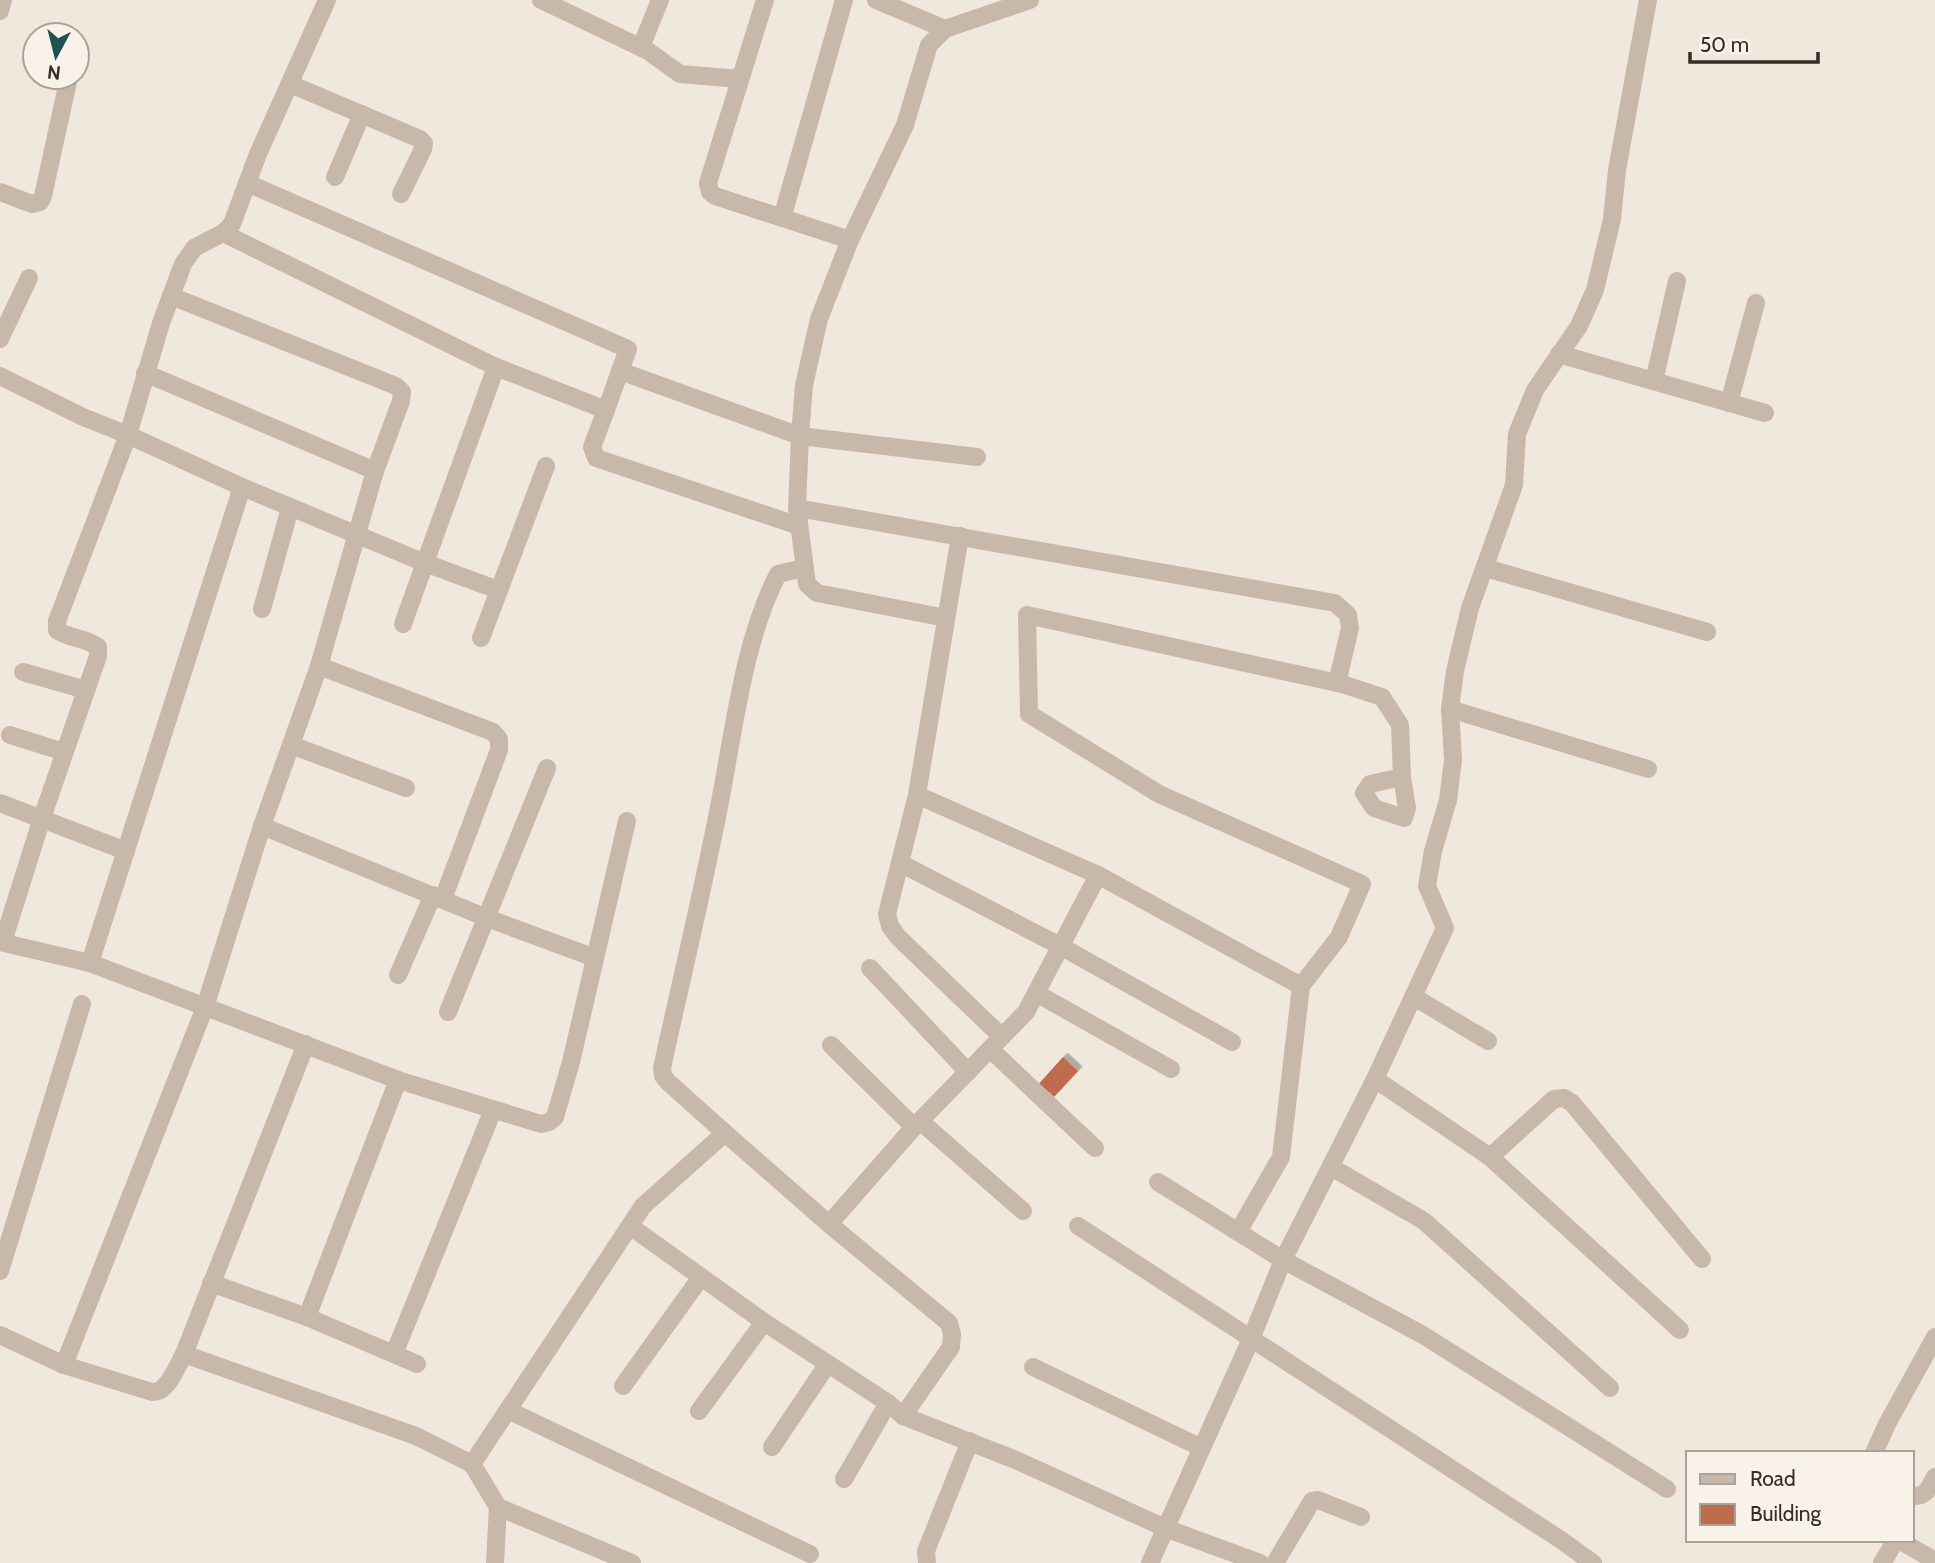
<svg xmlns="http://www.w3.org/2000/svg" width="1935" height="1563" font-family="Cabin,sans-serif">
<defs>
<filter id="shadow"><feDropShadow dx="4.5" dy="-4.5" stdDeviation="0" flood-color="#0004"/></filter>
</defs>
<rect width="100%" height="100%" fill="#f0e8dd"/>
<path fill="#be6c4e" filter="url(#shadow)" d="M 1063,1057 L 1078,1071 L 1054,1097 L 1049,1092 L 1045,1095 L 1036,1087 Z"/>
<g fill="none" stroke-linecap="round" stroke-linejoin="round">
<g stroke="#c8b8aa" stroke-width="18">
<path d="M 541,0 L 648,51 L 680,74 L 740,79"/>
<path d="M 765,0 L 708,183 L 710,192 L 715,196 L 850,240"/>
<path d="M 876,0 L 945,29"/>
<path d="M 0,11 L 3,0"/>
<path d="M 641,47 L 660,0"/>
<path d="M 290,84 L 420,139 L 424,143 L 423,149 L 401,194"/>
<path d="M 335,177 L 362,114"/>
<path d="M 0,192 L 32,204 L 40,202 L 43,196 L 69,77"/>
<path d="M 782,218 L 844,0"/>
<path d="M 223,233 L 496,367 L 606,410 L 628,349 L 247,183"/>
<path d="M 171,296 L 396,386 L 402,392 L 401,401 L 375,471"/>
<path d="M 0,339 L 29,278"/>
<path d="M 1559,354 L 1765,413"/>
<path d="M 620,371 L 800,436 L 977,457"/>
<path d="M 0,376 L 83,417 L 128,435 L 161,323 L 183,264 L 194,248 L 223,233 L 232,224 L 258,154 L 327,0"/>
<path d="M 1654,381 L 1677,281"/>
<path d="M 1729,403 L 1756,303"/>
<path d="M 606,410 L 592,447 L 596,458 L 799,526"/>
<path d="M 242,487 L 425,563 L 496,367"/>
<path d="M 797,508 L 1335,603 L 1348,615 L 1350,628 L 1337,683"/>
<path d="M 960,536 L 917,795 L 887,914 L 890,926 L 898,937 L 1002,1037"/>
<path d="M 1486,568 L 1707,632"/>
<path d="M 262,609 L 290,508"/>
<path d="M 946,618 L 817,593 L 807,584 L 797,508 L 800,436 L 804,385 L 819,319 L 850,240 L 905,125 L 929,45 L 945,29 L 1030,0"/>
<path d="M 403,624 L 425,563 L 498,590"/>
<path d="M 481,638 L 546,466"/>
<path d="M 319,666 L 493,732 L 499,739 L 499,750 L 443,899"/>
<path d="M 23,672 L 86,690"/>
<path d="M 1450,709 L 1648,769"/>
<path d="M 10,735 L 64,752"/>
<path d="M 291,745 L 406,788"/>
<path d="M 917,795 L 1098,875"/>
<path d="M 0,803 L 126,851"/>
<path d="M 262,826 L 487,918 L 595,958"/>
<path d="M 900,863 L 1062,947 L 1232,1042"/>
<path d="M 0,942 L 90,963 L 398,1080 L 541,1124 L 549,1122 L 555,1117 L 571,1062 L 627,821"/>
<path d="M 3,942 L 42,818 L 98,656 L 98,647 C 85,637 69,639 57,630 L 57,621 L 128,435 L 242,487 L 90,963"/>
<path d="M 870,968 L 968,1072"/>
<path d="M 398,975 L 433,895"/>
<path d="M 1036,993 L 1171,1069"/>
<path d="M 1414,997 L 1488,1041"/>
<path d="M 448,1012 L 547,768"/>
<path d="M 831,1045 L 914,1127"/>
<path d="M 990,1049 L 1095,1148"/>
<path d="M 1375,1079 L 1490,1157 L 1680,1330"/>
<path d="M 920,1121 L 1023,1211"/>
<path d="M 725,1133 L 668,1082 L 663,1076 L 662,1068 C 681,981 702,894 719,807 C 734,731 743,642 778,574 L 803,568"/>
<path d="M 1490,1157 L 1554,1099 L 1564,1098 L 1572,1103 L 1702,1259"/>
<path d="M 1331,1167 L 1424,1221 L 1610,1388"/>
<path d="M 1158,1182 L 1283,1260 L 1423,1335 L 1667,1489"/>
<path d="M 829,1224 L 949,1323 L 952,1334 L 951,1347 L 903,1416"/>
<path d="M 630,1226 L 764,1322 L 888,1403 L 903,1416 L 1016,1460 L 1165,1528 L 1260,1563"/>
<path d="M 1078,1226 L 1561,1540 L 1593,1563"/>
<path d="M 1238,1232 L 1281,1157 L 1301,986 L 1339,937 L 1362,884 L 1159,794 L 1029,714 L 1027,615 L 1342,684 L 1382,697 L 1400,725 L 1402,777 L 1407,808 L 1404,818 L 1374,808 L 1364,793 L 1370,784 L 1402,777"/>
<path d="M 0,1271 L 82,1004"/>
<path d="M 211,1283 L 307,1317 L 417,1364"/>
<path d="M 307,1317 L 398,1080"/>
<path d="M 0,1335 L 64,1365 L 152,1392 C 168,1393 177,1366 184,1354 L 416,1436 L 472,1464 L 498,1507 L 495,1563"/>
<path d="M 184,1354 L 306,1044"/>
<path d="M 394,1354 L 493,1110"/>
<path d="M 64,1365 L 205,1007 L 262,826 L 319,666 L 375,471 L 145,373"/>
<path d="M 1033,1367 L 1202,1448"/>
<path d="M 623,1386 L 701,1277"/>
<path d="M 508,1410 L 810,1554"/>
<path d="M 699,1411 L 764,1322"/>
<path d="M 772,1447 L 827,1365"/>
<path d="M 1874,1453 L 1887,1424 L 1935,1337"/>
<path d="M 472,1464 L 643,1206 L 725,1133 L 829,1224 L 914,1127 L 1026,1012 L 1098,875 L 1301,986"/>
<path d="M 844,1479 L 888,1403"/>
<path d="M 1912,1496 C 1926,1497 1929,1488 1935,1477"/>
<path d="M 498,1507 L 632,1563"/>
<path d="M 1899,1540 L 1935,1561"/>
<path d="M 927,1563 L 926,1551 L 970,1441"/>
<path d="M 1150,1563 L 1251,1339 L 1283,1260 L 1375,1079 L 1445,928 L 1427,886 L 1433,851 L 1448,800 L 1453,760 L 1450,709 L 1455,671 L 1470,608 L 1514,485 L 1517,434 L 1535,390 L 1579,326 L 1595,290 L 1612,219 L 1617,170 L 1648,0"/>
<path d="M 1275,1563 L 1312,1501 L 1318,1500 L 1361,1517"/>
<path d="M 1882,1563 L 1896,1540"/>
</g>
</g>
<rect x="1686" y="1451" width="228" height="91" fill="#f8f2e9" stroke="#aaa39c" stroke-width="2"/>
<rect x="1700" y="1474" width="35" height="10" fill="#c8b8aa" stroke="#aaa39c" stroke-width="2"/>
<text x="1750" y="1486" font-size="21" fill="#362d29">Road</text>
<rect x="1700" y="1504" width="35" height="21" fill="#be6c4e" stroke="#aaa39c" stroke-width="2"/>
<text x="1750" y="1521" font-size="21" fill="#362d29">Building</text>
<g transform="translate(56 56) rotate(187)"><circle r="33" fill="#f8f2e9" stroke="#aaa39c" stroke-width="2"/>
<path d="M0-5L12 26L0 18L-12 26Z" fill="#215054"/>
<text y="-10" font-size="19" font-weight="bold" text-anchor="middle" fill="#362d29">N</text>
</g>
<path d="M1690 52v10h128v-10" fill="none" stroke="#362d29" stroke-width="3.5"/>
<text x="1700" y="52" font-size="21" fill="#362d29" stroke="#f8f2e9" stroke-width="5" paint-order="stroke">50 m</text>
</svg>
